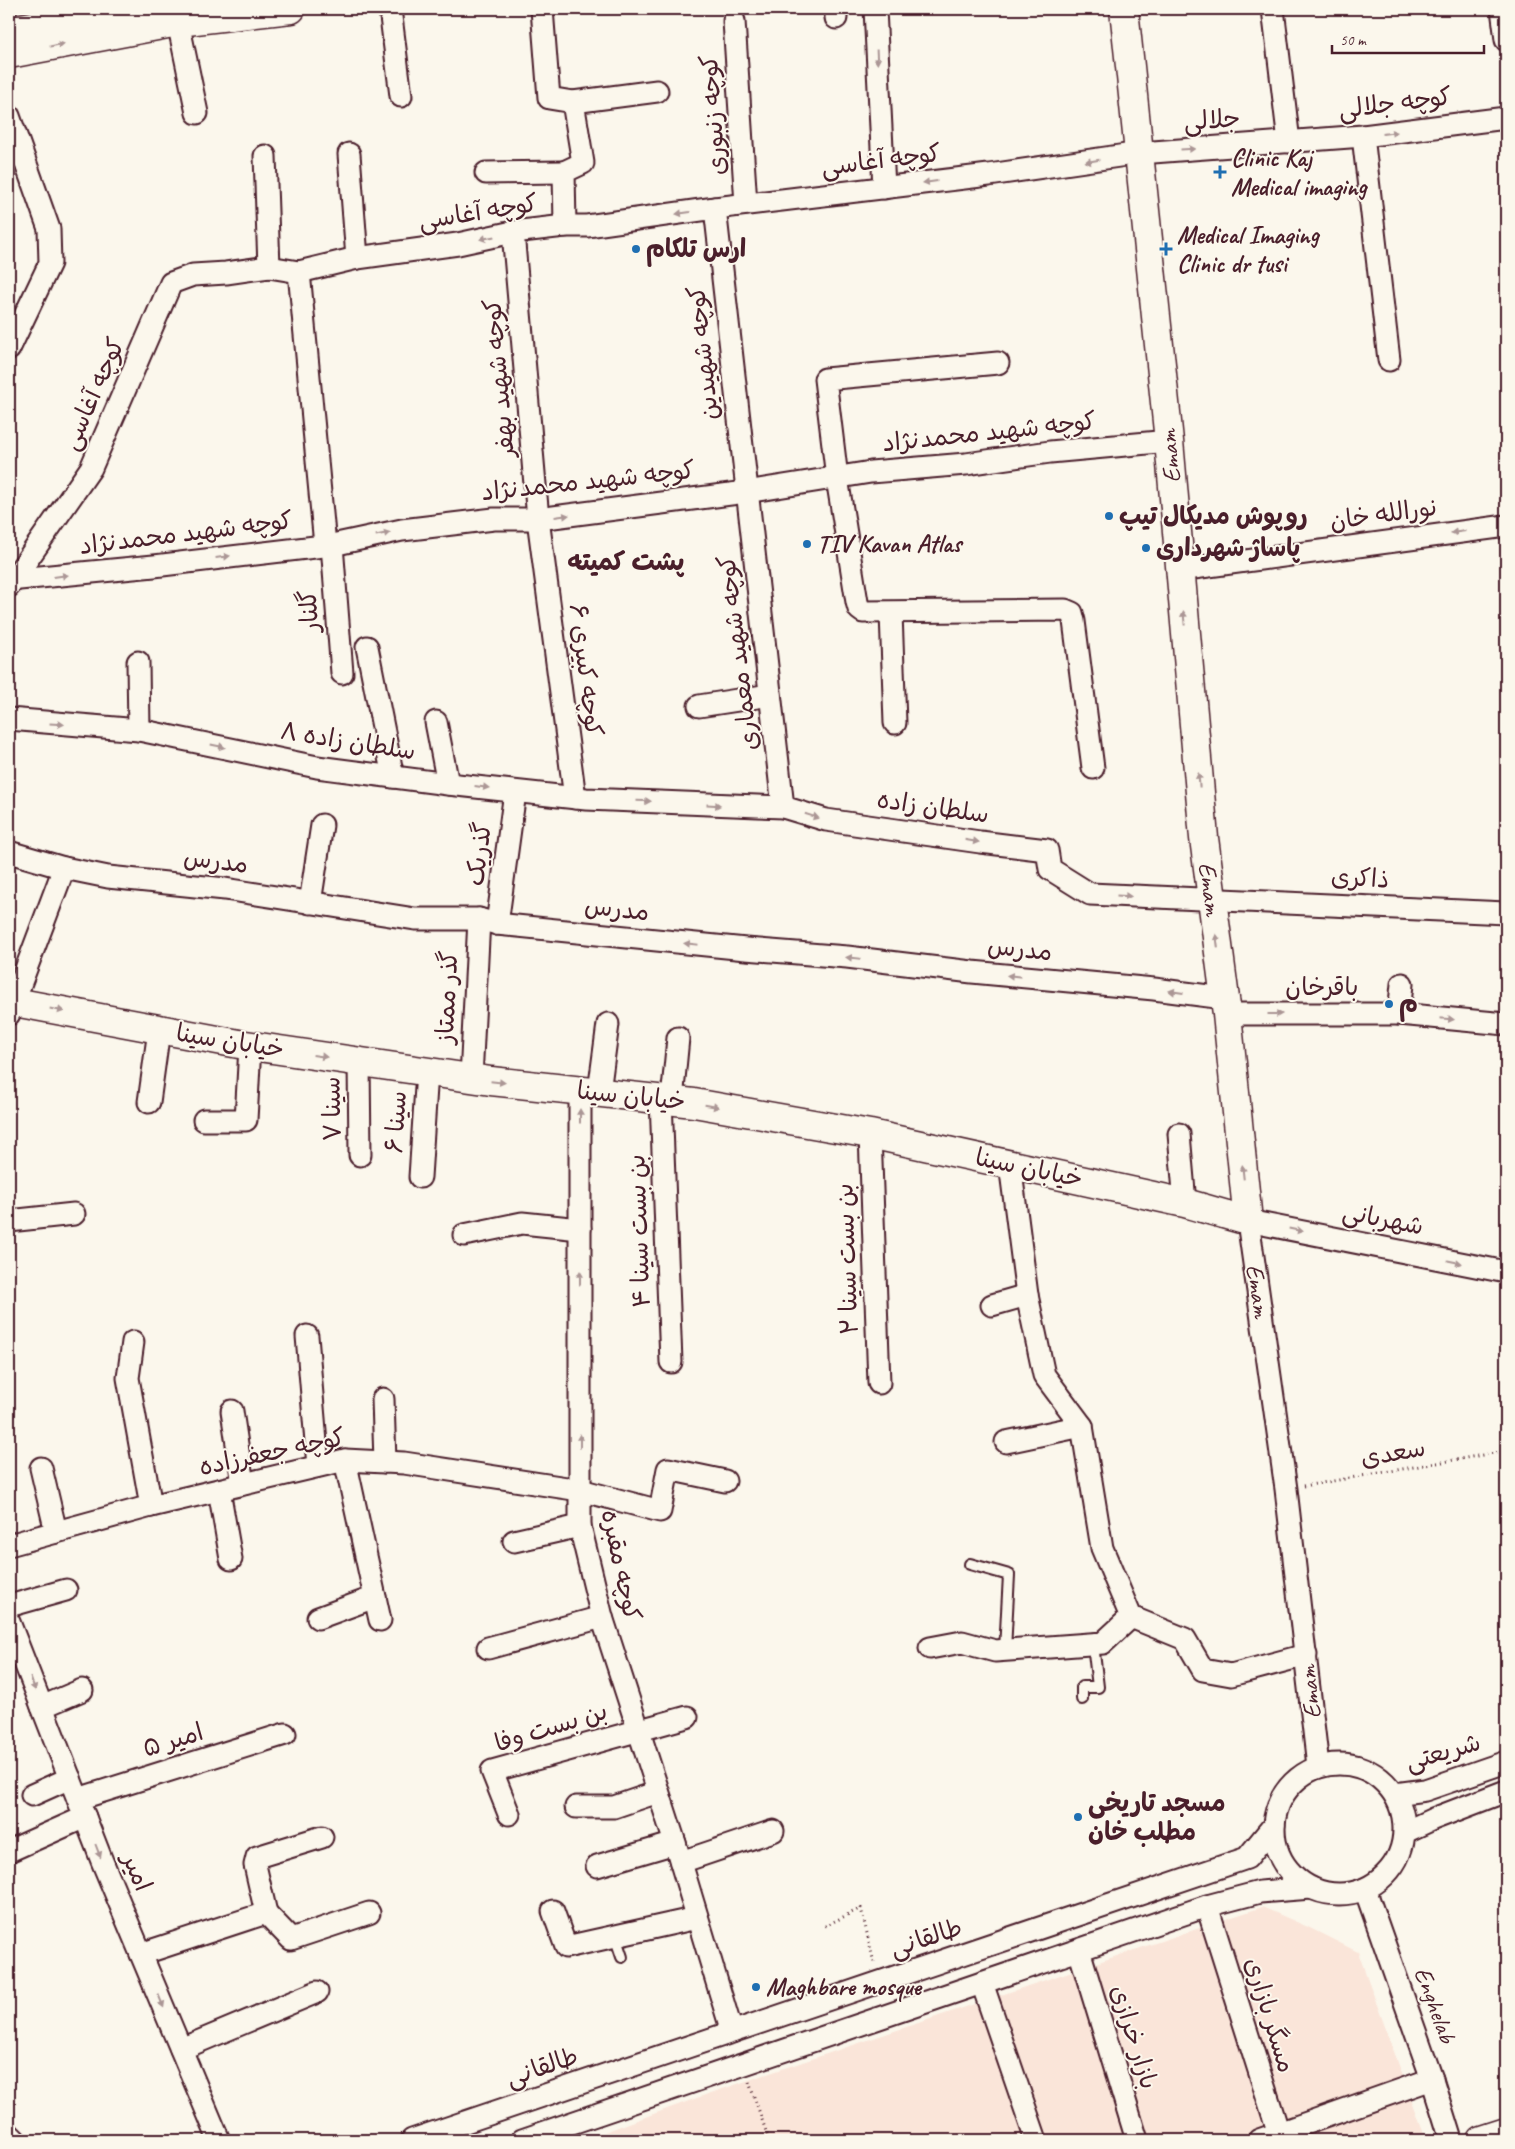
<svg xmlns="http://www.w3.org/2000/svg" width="1515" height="2149" font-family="Caveat,'Playpen Sans Arabic',sans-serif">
<rect width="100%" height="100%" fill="#fbf7ec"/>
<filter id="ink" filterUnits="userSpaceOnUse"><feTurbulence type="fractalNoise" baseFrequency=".02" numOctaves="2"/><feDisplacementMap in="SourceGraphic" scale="10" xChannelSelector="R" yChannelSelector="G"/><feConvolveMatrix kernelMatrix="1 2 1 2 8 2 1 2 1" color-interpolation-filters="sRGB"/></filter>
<g filter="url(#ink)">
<path fill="#fae5d9" d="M 1262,1907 L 1308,1927 L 1358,1952 L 1426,2140 L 583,2140 L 705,2095 Z"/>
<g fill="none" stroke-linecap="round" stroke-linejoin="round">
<defs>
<g id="lane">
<path d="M 970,1564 L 1009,1575 L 1005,1650"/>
<path d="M 1082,1699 L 1082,1687 L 1098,1687 L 1093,1644"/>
<path d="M 615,1936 L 622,1957"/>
</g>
<g id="street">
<path d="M 390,9 L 401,96"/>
<path d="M 542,9 L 549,98 L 573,102 L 583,163 L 564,172 L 565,226"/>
<path d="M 836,9 L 836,18"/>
<path d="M 875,9 L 884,188"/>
<path d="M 1273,9 L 1289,142"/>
<path d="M 1502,9 L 1506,40"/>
<path d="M 734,21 L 746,204"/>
<path d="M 178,22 L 197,113"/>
<path d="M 573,102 L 657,91"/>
<path d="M 9,116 L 49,229 L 50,263 L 9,349"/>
<path d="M 1363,136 L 1389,360"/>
<path d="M 349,154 L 357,258"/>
<path d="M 265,156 L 269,267"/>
<path d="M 486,173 L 564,172"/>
<path d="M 715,208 L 783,807"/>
<path d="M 513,232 L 538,519 L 575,798"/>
<path d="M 299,272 L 325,545"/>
<path d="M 998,363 L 825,379 L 837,478 L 857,602 L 859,609 L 863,612 L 1065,610 L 1072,613 L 1074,621 L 1093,768"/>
<path d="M 332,545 L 342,673"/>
<path d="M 1179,570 L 1506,526"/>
<path d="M 9,580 L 154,566 L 332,545 L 402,530 L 494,519 L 538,519 L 746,492 L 871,472 L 966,464 L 1050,452 L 1169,441"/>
<path d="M 9,586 L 91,468 L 171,283 L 193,275 L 226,273 L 269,267 L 299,272 L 357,258 L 458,244 L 513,232 L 565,226 L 587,226 L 715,208 L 989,175 L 1140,153 L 1363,136 L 1506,118"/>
<path d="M 891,613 L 895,723"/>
<path d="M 367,647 L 393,777"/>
<path d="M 138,662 L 139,730"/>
<path d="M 699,706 L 770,695"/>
<path d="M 9,719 L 139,730 L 317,767 L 448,784 L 586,799 L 783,807 L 826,820 L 980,842 L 1047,850 L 1050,869 L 1090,894 L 1506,913"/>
<path d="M 436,722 L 448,784"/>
<path d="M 9,852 L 64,868 L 108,877 L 225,889 L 415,919 L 479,919 L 497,924 L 746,949 L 847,957 L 972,972 L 1154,989 L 1224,998"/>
<path d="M 310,903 L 322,825"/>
<path d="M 497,924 L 515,792"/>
<path d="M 9,1014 L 64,868"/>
<path d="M 1227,1014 L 1399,1014 L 1506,1024"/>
<path d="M 1399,1014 L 1402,984"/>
<path d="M 359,1062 L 360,1155"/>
<path d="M 471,1078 L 479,919"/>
<path d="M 580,1091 L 580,1526 L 602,1617 L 675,1843 L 732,2032"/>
<path d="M 599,1092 L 608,1024"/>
<path d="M 661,1099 L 671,1362"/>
<path d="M 672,1100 L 678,1038"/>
<path d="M 149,1102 L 159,1030"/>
<path d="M 204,1120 L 246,1120 L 250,1046"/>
<path d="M 870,1134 L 879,1383"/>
<path d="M 1179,1134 L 1185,1203"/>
<path d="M 1010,1164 L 1027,1295 L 1044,1375 L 1082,1426 L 1102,1548 L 1131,1617 L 1185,1639 L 1203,1670 L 1231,1675 L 1306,1655"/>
<path d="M 420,1177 L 427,1072"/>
<path d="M 9,1221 L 74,1214"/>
<path d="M 464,1235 L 522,1223 L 580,1229"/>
<path d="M 992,1305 L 1027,1295"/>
<path d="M 307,1336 L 318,1466"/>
<path d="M 133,1342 L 128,1378 L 151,1506"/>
<path d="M 383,1399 L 385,1462"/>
<path d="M 232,1411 L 243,1484"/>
<path d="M 1006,1442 L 1082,1426"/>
<path d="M 345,1460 L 380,1620"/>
<path d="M 41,1468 L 56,1532"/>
<path d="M 219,1490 L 231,1559"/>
<path d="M 514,1541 L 580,1526"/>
<path d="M 9,1545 L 151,1506 L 345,1460 L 404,1463 L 580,1490 L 660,1511 L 668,1469 L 725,1481"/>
<path d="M 9,1606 L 66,1590"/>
<path d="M 318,1618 L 375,1597"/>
<path d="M 9,1622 L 102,1861 L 219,2140"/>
<path d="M 488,1648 L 602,1617"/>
<path d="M 930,1648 L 962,1642 L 995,1651 L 1103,1643 L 1131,1617"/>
<path d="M 42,1707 L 82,1690"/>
<circle cx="1339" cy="1829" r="65"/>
<path d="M 1318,1766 L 1286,1489 L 1248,1221 L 1506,1272"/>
<path d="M 1395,1794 L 1425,1790 L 1506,1762"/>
<path d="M 32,1795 L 70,1778"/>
<path d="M 78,1799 L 285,1734"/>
<path d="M 576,1807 L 614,1807 L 658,1792"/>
<path d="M 509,1814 L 492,1771 L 687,1717"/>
<path d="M 1405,1832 L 1433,1819 L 1506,1791"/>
<path d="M 9,1851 L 85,1817"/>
<path d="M 681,1862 L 773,1831"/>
<path d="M 597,1866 L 675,1843"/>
<path d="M 1365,1889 L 1432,2079 L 1451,2140"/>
<path d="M 1207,1906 L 1281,2140"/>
<path d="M 553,1911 L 566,1947 L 697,1918"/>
<path d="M 266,1913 L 255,1865 L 257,1857 L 322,1837"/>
<path d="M 1079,1950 L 1137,2140"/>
<path d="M 141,1954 L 266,1913 L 291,1939 L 369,1913"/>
<path d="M 982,1983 L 1036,2140"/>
<path d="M 181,2049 L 317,1992"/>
<path d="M 9,2134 L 15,2140"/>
<path d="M 412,2140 L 1247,1858 L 1274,1825"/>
<path d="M 522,2140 L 1207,1906 L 1260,1892 L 1311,1888"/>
<path d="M 1259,2140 L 1432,2079"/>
</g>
<g id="secondary">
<path d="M 9,30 L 129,9"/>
<path d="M 9,54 L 178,22 L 291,9"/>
<path d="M 9,1001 L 239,1044 L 491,1081 L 694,1103 L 870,1134 L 1185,1203 L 1248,1221 L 1227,1014 L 1204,838 L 1169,441 L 1124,9"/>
<path d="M 1481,2140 L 1506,2132"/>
</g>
</defs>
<use href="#lane" stroke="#4a1f2b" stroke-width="14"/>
<use href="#street" stroke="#4a1f2b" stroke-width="25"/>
<use href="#secondary" stroke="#4a1f2b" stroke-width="31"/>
<g stroke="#4a1f2b" stroke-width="3" stroke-dasharray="1 4" stroke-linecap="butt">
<path d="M 1304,1486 L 1506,1451"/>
<path d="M 825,1926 L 861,1908 L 874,1963"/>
<path d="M 749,2082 L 769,2140"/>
</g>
<use href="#lane" stroke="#fbf7ec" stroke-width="10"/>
<use href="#street" stroke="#fbf7ec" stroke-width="21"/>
<use href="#secondary" stroke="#fbf7ec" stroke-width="28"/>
</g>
<defs><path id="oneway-solid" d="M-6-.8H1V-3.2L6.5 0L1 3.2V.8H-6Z" transform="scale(1.25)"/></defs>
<g fill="#ab9695">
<use href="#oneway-solid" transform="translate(57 45) rotate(-11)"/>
<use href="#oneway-solid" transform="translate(877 57) rotate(87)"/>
<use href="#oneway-solid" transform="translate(1390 133) rotate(-7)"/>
<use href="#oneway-solid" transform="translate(1188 149) rotate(-4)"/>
<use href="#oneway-solid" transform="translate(1092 161) rotate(171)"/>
<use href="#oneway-solid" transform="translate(930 182) rotate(173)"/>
<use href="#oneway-solid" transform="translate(683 213) rotate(172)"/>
<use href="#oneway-solid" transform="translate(487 238) rotate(169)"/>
<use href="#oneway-solid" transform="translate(562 516) rotate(-7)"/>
<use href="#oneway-solid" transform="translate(1458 532) rotate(173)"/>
<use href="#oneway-solid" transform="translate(383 534) rotate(-12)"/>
<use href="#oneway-solid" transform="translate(223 557) rotate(-8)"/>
<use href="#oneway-solid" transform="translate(61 576) rotate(-7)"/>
<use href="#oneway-solid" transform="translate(1184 618) rotate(-95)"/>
<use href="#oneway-solid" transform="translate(57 724) rotate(4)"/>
<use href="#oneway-solid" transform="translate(218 746) rotate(12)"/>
<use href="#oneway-solid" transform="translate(1199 780) rotate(-95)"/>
<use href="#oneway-solid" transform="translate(482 787) rotate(7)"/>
<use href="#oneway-solid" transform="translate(644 801) rotate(2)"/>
<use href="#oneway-solid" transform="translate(714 805) rotate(3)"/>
<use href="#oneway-solid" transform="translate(812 816) rotate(17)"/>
<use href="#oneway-solid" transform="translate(972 841) rotate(9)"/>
<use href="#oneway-solid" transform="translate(1124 896) rotate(3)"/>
<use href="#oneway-solid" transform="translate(1217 941) rotate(-97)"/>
<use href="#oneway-solid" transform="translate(691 944) rotate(-174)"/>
<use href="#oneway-solid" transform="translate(853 958) rotate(-174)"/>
<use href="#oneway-solid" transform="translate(1014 976) rotate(-174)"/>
<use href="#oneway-solid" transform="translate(1176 992) rotate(-172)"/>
<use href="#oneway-solid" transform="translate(57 1010) rotate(11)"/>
<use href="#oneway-solid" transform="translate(1275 1014)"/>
<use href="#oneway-solid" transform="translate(1447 1019) rotate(5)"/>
<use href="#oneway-solid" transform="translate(320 1056) rotate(8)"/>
<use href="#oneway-solid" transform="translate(498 1082) rotate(6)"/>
<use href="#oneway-solid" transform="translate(712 1106) rotate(10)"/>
<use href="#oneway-solid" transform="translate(580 1116) rotate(-90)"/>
<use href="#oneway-solid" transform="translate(1243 1172) rotate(-96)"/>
<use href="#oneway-solid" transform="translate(1296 1230) rotate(11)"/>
<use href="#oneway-solid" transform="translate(1455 1262) rotate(11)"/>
<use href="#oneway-solid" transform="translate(580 1278) rotate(-90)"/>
<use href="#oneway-solid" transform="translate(580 1441) rotate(-90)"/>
<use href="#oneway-solid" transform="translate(33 1684) rotate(69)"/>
<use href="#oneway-solid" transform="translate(98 1851) rotate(69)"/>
<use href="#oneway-solid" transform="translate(161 2001) rotate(68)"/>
</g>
</g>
<g fill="#1f6fb2" stroke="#fbf7ec" stroke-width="2">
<path d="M1217.5 164.5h5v5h5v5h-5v5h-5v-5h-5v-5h5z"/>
<circle cx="636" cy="249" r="5"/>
<path d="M1163.5 241.5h5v5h5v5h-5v5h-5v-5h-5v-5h5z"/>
<circle cx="1109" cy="516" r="5"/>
<circle cx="807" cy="544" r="5"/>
<circle cx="1146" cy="548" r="5"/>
<circle cx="1389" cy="1004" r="5"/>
<circle cx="1078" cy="1817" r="5"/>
<circle cx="756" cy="1987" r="5"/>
</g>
<g text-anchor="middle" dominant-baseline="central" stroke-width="4" stroke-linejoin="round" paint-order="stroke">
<g font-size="25" fill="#4a1f2b" stroke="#fbf7ec">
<text transform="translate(1395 103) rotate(-7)">کوچه جلالی</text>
<text transform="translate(713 115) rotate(-94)">کوچه زنبوری</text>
<text transform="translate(1212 120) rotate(-4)">جلالی</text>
<text transform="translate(881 160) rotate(-7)">کوچه آغاسی</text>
<text transform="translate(478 212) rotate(-9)">کوچه آغاسی</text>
<text transform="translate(703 353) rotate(-96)">کوچه شهیدین</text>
<text transform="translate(499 378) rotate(-95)">کوچه شهید بهفر</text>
<text transform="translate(93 394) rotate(-66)">کوچه آغاسی</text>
<text transform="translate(989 432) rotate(-6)">کوچه شهید محمدنژاد</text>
<text transform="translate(1170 456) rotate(-95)">Emam</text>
<text transform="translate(588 481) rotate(-6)">کوچه شهید محمدنژاد</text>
<text transform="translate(1384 514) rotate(-8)">نورالله خان</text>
<text transform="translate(186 533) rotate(-7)">کوچه شهید محمدنژاد</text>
<text transform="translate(309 611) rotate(-94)">گلنار</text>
<text transform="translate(738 653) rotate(-97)">کوچه شهید معماری</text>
<text transform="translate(586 670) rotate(83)">کوچه کبیری ۶</text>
<text transform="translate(348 741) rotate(9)">سلطان زاده ۸</text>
<text transform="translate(933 807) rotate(8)">سلطان زاده</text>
<text transform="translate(479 854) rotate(-82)">گذریک</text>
<text transform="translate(216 861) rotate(7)">مدرس</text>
<text transform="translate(1360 878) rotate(3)">ذاکری</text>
<text transform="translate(1210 889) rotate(83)">Emam</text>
<text transform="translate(617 909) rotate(6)">مدرس</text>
<text transform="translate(1020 949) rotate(6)">مدرس</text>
<text x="1322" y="987">باقرخان</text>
<text transform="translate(447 997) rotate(-87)">گذر ممتاز</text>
<text transform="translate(230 1041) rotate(9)">خیابان سینا</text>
<text transform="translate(631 1096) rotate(6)">خیابان سینا</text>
<text transform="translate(332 1109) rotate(-91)">سینا ۷</text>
<text transform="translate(396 1122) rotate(-86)">سینا ۶</text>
<text transform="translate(1029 1168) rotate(12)">خیابان سینا</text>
<text transform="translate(1383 1219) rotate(11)">شهربانی</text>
<text transform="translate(639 1231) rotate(-92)">بن بست سینا ۴</text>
<text transform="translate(847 1259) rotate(-92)">بن بست سینا ۲</text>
<text transform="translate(1258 1291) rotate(82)">Emam</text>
<text transform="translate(272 1452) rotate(-12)">کوچه جعفرزاده</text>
<text transform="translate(1393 1453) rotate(-10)">سعدی</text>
<text transform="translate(621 1565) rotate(78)">کوچه مقبره</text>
<text transform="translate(1310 1692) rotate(-96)">Emam</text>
<text transform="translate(551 1727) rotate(-17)">بن بست وفا</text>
<text transform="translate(173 1740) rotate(-17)">امیر ۵</text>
<text transform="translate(1443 1752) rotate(-16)">شریعتی</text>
<text transform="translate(137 1872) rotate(67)">امیر</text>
<text transform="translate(926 1938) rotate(-18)">طالقانی</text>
<text transform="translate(1435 2005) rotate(70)">Enghelab</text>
<text transform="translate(1270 2015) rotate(73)">مسگر بازاری</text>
<text transform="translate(1134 2037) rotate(73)">بازار خرازی</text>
<text transform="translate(542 2067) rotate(-19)">طالقانی</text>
</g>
<g font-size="25" font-weight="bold" fill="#4a1f2b" stroke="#fbf7ec" text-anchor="start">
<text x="1231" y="158">Clinic Kaj<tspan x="1231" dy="29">Medical imaging</tspan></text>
<text x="1177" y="235">Medical Imaging<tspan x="1177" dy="29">Clinic dr tusi</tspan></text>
<text x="646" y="249">ارس تلکام</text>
<text x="1119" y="516">روپوش مدیکال تیپ</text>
<text x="817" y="544">TIV Kavan Atlas</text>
<text x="1156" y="548">پاساژ شهرداری</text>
<text x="1399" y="1004">م</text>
<text x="1088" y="1803">مسجد تاریخی<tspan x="1088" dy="29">مطلب خان</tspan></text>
<text x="766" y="1987">Maghbare mosque</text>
</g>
<g font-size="26" font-weight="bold" fill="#4a1f2b" stroke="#fbf7ec">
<text x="626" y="561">پشت کمیته</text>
</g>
</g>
<rect width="1515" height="2149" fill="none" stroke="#fbf7ec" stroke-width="30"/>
<rect x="15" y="15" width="1485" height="2119" fill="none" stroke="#4a1f2b" stroke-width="2" filter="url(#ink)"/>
<path d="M1332 45v8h152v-8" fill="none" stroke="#4a1f2b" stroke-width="2.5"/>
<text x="1340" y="45" font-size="15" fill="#4a1f2b" stroke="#fbf7ec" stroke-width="4" paint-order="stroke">50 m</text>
</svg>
